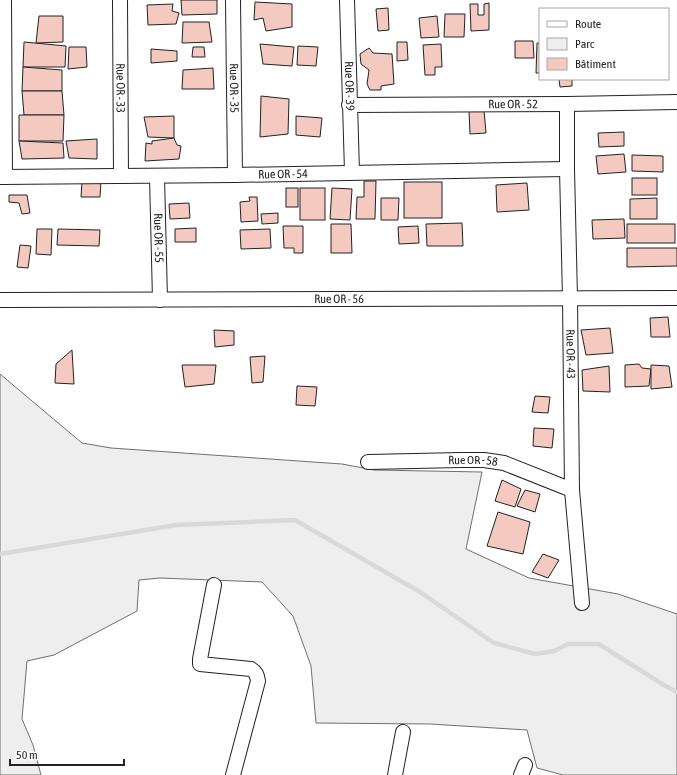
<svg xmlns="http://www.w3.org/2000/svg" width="677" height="775" font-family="'Asap Condensed',sans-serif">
<rect width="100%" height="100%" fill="#fff"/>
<path fill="#eee" stroke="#6f6f6f" d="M 0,374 L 82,443 L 111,448 L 342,464 L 374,470 L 482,472 L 466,549 L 529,578 L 618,594 L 677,614 L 677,775 L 563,775 L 537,768 L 527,730 L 430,724 L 316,723 L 311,666 L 293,616 L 262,582 L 160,578 L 139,580 L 137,611 L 54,655 L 27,661 L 22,719 L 33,745 L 41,775 L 0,775 Z"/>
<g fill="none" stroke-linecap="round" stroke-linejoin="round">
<path stroke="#d9d9d9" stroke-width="4.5" d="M 0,554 L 176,525 L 295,520 L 420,592 L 494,643 L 535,654 L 554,651 L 568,644 L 599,644 L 662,684 L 677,692"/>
</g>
<g fill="#f3c9c0" stroke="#222">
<path d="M 181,0 L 217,0 L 217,14 L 182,15 Z"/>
<path d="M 255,2 L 292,4 L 292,27 L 266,31 L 263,18 L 254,20 Z"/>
<path d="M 489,3 L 489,30 L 471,31 L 470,4 L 478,4 L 478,15 L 484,15 L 484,4 Z"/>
<path d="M 173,4 L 172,11 L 179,13 L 176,24 L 148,25 L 147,5 Z"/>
<path d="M 388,8 L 389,30 L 378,31 L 376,9 Z"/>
<path d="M 445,14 L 465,14 L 464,37 L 444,37 Z"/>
<path d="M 39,16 L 63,16 L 63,42 L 36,43 Z"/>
<path d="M 437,16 L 439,37 L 421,38 L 419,18 Z"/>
<path d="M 183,22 L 209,22 L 212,42 L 182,43 Z"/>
<path d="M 515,41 L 533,41 L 534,58 L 515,58 Z"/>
<path d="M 24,42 L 66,46 L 65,67 L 23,67 Z"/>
<path d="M 397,42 L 407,42 L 408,60 L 397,61 Z"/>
<path d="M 537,43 L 540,43 L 540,73 L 536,73 Z"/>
<path d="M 260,44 L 294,47 L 292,66 L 263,64 Z"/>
<path d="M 441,44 L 442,67 L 435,67 L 435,75 L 425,75 L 423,45 Z"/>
<path d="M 298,46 L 318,47 L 316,66 L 297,65 Z"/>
<path d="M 69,47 L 86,47 L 87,67 L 68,69 Z"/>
<path d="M 193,47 L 204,47 L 205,57 L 192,57 Z"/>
<path d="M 369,48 L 373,53 L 392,54 L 394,84 L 381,86 L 381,90 L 370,90 L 367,84 L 369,70 L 361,64 L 360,54 Z"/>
<path d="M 151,49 L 177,51 L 177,61 L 151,63 Z"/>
<path d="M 23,67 L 62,70 L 62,91 L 22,91 Z"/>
<path d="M 213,68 L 214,89 L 182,89 L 183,70 Z"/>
<path d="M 559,79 L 572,79 L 572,86 L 560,87 Z"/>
<path d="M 22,91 L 62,91 L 64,115 L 24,115 Z"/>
<path d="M 261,96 L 289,99 L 288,134 L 260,137 Z"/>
<path d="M 484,110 L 486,133 L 470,134 L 469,111 Z"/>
<path d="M 19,115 L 64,115 L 63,141 L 19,141 Z"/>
<path d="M 174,116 L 174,138 L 148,137 L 144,117 Z"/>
<path d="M 296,116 L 322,118 L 320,137 L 296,135 Z"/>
<path d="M 624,132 L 624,146 L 599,147 L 598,133 Z"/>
<path d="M 174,138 L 177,145 L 181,146 L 179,159 L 145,161 L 146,143 L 152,144 L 152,141 Z"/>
<path d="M 97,139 L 97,159 L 69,158 L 66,141 Z"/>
<path d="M 19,141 L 63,143 L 64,158 L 22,159 Z"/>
<path d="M 624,154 L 626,172 L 598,174 L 596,156 Z"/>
<path d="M 632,155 L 663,156 L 663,172 L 632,171 Z"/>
<rect x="632" y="178" width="25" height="17"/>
<path d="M 82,181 L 101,181 L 100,197 L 81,197 Z"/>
<path d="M 364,181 L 376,181 L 375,219 L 356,219 L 357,197 L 364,197 Z"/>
<rect x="404" y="182" width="38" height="36"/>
<path d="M 527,183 L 529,210 L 497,212 L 496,185 Z"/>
<rect x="286" y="188" width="12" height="19"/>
<rect x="300" y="188" width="25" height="32"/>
<path d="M 332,188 L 352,189 L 350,220 L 330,219 Z"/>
<path d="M 9,195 L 27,195 L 30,213 L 22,214 L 19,203 L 9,202 Z"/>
<path d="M 249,197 L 257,197 L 258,221 L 241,222 L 240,202 L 250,201 Z"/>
<path d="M 381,198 L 399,198 L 398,220 L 381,220 Z"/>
<path d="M 657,198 L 657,219 L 630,219 L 630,199 Z"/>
<path d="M 189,203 L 190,218 L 170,219 L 169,204 Z"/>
<path d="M 278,213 L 278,223 L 262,224 L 261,214 Z"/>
<path d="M 624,219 L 625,238 L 593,239 L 592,220 Z"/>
<path d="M 462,223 L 463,246 L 427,246 L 426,224 Z"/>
<path d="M 331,224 L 351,224 L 352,253 L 331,253 Z"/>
<rect x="627" y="224" width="48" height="19"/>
<path d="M 283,226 L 303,226 L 303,253 L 294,253 L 294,248 L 284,248 Z"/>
<path d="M 418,226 L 419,243 L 399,244 L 398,227 Z"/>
<path d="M 196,228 L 196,242 L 175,242 L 175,229 Z"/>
<path d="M 37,229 L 52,229 L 51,255 L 36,254 Z"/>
<path d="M 58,229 L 100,230 L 99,246 L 57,245 Z"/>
<path d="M 270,229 L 271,248 L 241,249 L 240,230 Z"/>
<path d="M 20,245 L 31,246 L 28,268 L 17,267 Z"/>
<path d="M 627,248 L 677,248 L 677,266 L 627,267 Z"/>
<path d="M 668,317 L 670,337 L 651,337 L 650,318 Z"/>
<path d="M 610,328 L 613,353 L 586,355 L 581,330 Z"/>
<path d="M 214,330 L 234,331 L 234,345 L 215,347 Z"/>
<path d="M 72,350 L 74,384 L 55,383 L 56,364 Z"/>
<path d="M 265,356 L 263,382 L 252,383 L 250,357 Z"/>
<path d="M 639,364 L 642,368 L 651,369 L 649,386 L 625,387 L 625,365 Z"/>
<path d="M 182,365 L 216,365 L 214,384 L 185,387 Z"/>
<path d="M 651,365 L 669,366 L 672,387 L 651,389 Z"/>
<path d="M 609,366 L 610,392 L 583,391 L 582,370 Z"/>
<path d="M 297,386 L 317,387 L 315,406 L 296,405 Z"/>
<path d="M 535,396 L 550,397 L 548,413 L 532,412 Z"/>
<path d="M 534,428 L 554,429 L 552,448 L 533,446 Z"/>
<path d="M 502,480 L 521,489 L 515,507 L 495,501 Z"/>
<path d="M 525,490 L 540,494 L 535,512 L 517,506 Z"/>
<path d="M 498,512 L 530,522 L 523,554 L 487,546 Z"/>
<path d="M 543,554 L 559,560 L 548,578 L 532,572 Z"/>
</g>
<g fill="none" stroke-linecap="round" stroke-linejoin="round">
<defs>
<g id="street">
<path d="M 4,0 L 5,177"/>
<path id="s1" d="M 120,0 L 121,176"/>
<path id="s2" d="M 233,0 L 235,175"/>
<path id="s3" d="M 347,0 C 349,57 350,115 352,172"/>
<path id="s4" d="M 567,104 L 567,169 L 570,298 L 572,490 L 582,603"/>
<path id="s5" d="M 349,105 L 567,104 L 677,102"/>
<path id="s6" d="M 157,176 L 160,300"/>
<path id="s7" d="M 0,177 L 235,175 L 567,169"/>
<path id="s8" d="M 0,300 L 677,298"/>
<path id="s9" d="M 368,462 L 461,460 L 484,460 L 504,463 L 572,490"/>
<path d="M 214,585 L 200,659 L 200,664 L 251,669 C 256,672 257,675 258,681 L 233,775"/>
<path d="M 395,775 L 403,732"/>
<path d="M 521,775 L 525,765"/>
</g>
</defs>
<use href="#street" stroke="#222" stroke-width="16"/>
<use href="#street" stroke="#fff" stroke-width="14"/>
</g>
<g text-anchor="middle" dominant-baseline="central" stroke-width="3" stroke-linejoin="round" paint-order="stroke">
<g font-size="12" fill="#222" stroke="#fff">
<text stroke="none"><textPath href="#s3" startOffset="86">Rue OR - 39</textPath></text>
<text stroke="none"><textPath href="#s1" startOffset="88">Rue OR - 33</textPath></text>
<text stroke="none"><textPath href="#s2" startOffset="88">Rue OR - 35</textPath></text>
<text stroke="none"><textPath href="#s5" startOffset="164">Rue OR - 52</textPath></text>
<text stroke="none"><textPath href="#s7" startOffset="283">Rue OR - 54</textPath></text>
<text stroke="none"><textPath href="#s6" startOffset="62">Rue OR - 55</textPath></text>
<text stroke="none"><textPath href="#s8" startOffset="339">Rue OR - 56</textPath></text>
<text stroke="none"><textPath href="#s4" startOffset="250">Rue OR - 43</textPath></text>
<text stroke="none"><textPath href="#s9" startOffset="105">Rue OR - 58</textPath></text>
</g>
</g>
<rect x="539" y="8" width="130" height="72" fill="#ffffff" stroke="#a7a7a7"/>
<rect x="547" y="21" width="20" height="6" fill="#ffffff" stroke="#a7a7a7"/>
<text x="575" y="28" font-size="12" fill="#222222">Route</text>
<rect x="547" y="38" width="20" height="12" fill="#eeeeee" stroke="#a7a7a7"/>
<text x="575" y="48" font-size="12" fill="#222222">Parc</text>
<rect x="547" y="58" width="20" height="12" fill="#f3c9c0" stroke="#a7a7a7"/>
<text x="575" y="68" font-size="12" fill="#222222">Bâtiment</text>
<path d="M10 759v6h114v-6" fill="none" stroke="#222222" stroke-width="2"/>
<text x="16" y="759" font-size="12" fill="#222222" stroke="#ffffff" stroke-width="3" paint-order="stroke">50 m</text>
</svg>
